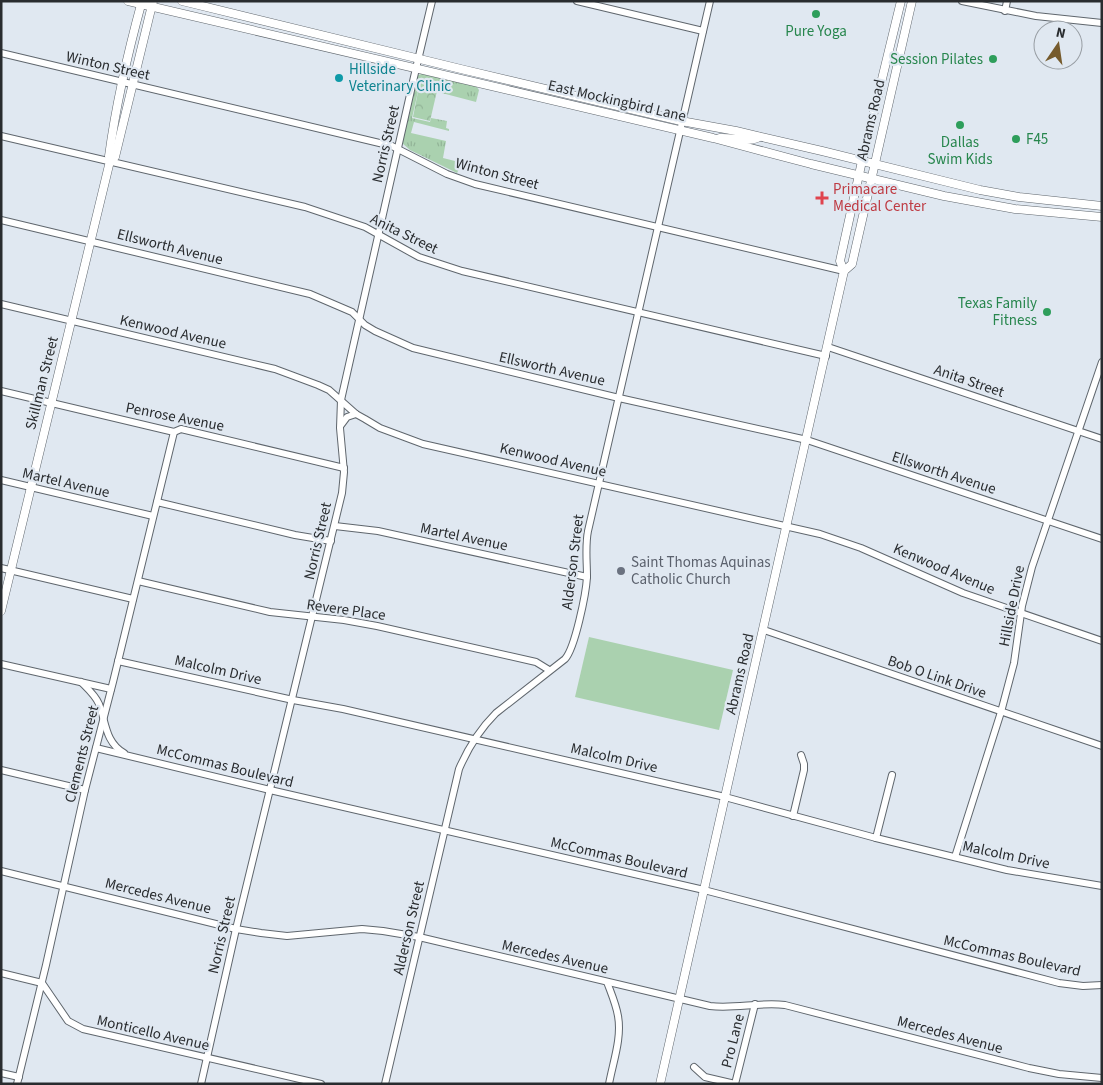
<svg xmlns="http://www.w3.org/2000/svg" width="1103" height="1085" font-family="'Source Sans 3',sans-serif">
<defs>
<pattern id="grass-tufts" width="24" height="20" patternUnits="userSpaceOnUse" patternTransform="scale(1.25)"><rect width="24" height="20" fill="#aad1af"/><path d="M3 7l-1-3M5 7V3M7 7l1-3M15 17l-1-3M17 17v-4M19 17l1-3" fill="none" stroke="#92b497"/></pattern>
<pattern id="park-crowns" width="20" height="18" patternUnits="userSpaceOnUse" patternTransform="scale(1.25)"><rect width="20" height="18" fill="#aad1af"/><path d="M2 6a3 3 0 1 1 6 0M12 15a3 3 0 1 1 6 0" fill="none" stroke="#92b497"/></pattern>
</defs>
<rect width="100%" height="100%" fill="#e0e8f1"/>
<path fill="url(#grass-tufts)" d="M 422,74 L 476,86 L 479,90 L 476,102 L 419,87 L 412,118 L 430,122 L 431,118 L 447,121 L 446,128 L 449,129 L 449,131 L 414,122 L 411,133 L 446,141 L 443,158 L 455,161 L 455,163 L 460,167 L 457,173 L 410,150 L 402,143 L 415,78 L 418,75 Z"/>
<path fill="url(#park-crowns)" d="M 419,87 L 437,91 L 430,121 L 413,117 Z"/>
<path fill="#aad1af" d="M 589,637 L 733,670 L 719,730 L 575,697 Z"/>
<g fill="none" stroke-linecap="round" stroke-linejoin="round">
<defs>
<g id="minor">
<path d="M 577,1 L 703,31"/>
<path d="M 962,1 L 1036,16 L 1102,23"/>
<path d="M 1005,11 L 1007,1"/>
<path d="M 1,53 L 392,146 L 447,174 L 475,184 L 844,271"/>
<path d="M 1,136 L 305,207 L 365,227 L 419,257 L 462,271 L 826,356"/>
<path d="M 1,220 L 310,294 L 352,312 L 365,325 L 375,331 L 413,348 L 619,398 L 807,440 L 1102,539"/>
<path d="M 1,304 L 275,369 L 318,385 L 329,390 L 356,414 L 365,419 L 380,428 L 423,444 L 820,534 L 861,548 L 963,593 L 1102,641"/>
<path d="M 828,347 L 1102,439"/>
<path d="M 1,391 L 174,432 L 181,429 L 344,468"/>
<path d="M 341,425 L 347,417 L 356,414"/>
<path d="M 1,480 L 153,516"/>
<path d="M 157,502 L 295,535 L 331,541"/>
<path d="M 335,526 L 378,531 L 587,577"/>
<path d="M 1,568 L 133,599"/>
<path d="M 138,581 L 270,612 L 344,620 L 377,626 L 536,662 L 549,670"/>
<path d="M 764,630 L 1102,746"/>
<path d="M 118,661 L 293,700 L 343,709 L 725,797 L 876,838 L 1007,870 L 1102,886"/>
<path d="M 1,664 L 111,689"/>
<path d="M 81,682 C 88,689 95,695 99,704 C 106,722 105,742 124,753"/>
<path d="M 96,748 L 270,790 L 704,890 L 1059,983 L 1083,986 L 1102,985"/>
<path d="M 1,770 L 85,790"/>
<path d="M 793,816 L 804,770 L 804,764 L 801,755"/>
<path d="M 876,838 L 892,775"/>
<path d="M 955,857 L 1001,712 L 1014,663 L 1022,606 L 1032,567 L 1102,362"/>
<path d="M 1,871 L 236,929 L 261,933 L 287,936 L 362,929 L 383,931 L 419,937 L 710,1006 C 735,1009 759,1002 785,1005 L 1029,1068 L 1059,1074 L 1102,1078"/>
<path d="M 1,973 L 42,983 L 68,1021 L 83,1029 L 321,1084"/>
<path d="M 607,982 C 611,993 616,1004 618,1016 C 622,1038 613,1062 609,1084"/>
<path d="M 694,1067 L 705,1077 L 735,1084"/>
<path d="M 1,1073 L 19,1077"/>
<path d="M 17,1084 L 46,965 L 85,790 L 113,682 L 174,432"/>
<path d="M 201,1084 L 236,929 L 342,493 L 344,472 L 340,428 L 341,400 L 414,77 L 432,1"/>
<path d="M 385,1084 L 459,769 C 468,748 480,729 496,713 L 565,659 C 575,648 586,594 587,577 C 587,561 585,546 588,531 L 710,1"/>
<path d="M 735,1084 L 755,1004"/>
</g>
<g id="major">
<path d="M 128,1 L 713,138 L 811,164 L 944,196 L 1015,209 L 1102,217"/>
<path d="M 182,1 L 465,70 L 681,121 L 736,131 L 822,151 L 980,190 L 1019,197 L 1102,206"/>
<path d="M 720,138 C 732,137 751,143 759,137"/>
<path d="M 110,161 L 115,157 L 153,1"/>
<path d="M 844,271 L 840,261 L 862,161 L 901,1"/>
<path d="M 1,611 L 110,161 L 109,156 C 116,104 128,52 142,1"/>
<path d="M 660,1084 L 844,271 L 852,264 L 912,1"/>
</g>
</defs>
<use href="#minor" stroke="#5f666d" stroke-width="8"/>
<use href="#major" stroke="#5f666d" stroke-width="9"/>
<use href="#minor" stroke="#fff" stroke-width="6"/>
<use href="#major" stroke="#fff" stroke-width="8"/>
</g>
<g fill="#2e9e5b" stroke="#e0e8f1" stroke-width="2">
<circle cx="816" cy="14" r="5"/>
<circle cx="993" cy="59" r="5"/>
<circle cx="960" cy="125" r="5"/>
<circle cx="1016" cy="139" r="5"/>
<circle cx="1047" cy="312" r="5"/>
</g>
<circle fill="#0f9aa8" stroke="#e0e8f1" stroke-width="2" cx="339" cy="78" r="5"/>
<path fill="#e0444e" stroke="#e0e8f1" stroke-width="2" d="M819.5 190.5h5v5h5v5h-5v5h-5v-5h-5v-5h5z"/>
<circle fill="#6b7280" stroke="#e0e8f1" stroke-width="2" cx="621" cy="571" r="5"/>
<g text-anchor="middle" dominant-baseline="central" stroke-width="4.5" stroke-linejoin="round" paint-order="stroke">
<g font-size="15" fill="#27864d" stroke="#e0e8f1">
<text x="816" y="31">Pure Yoga</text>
<text x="983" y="59" text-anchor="end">Session Pilates</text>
<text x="1026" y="139" text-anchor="start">F45</text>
<text x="960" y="142">Dallas<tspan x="960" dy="17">Swim Kids</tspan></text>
<text x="1037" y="303" text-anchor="end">Texas Family<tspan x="1037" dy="17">Fitness</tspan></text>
</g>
<g font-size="15" fill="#292c2f" stroke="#e0e8f1">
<text transform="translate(108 66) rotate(13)">Winton Street</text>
<text transform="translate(617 101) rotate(13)">East Mockingbird Lane</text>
<text transform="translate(871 120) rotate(-77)">Abrams Road</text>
<text transform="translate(386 144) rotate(-77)">Norris Street</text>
<text transform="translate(497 174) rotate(15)">Winton Street</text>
<text transform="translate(404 234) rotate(26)">Anita Street</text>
<text transform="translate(170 247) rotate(14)">Ellsworth Avenue</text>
<text transform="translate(173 332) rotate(13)">Kenwood Avenue</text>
<text transform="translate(552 369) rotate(13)">Ellsworth Avenue</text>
<text transform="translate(969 381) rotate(19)">Anita Street</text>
<text transform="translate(42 383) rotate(-76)">Skillman Street</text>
<text transform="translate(175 417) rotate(11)">Penrose Avenue</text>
<text transform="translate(553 460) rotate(13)">Kenwood Avenue</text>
<text transform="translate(944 473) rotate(18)">Ellsworth Avenue</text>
<text transform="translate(66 483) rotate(13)">Martel Avenue</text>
<text transform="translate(464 537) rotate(12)">Martel Avenue</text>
<text transform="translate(318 541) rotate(-77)">Norris Street</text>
<text transform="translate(573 562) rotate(-83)">Alderson Street</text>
<text transform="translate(944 569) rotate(23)">Kenwood Avenue</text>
<text transform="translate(1012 606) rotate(-79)">Hillside Drive</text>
<text transform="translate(346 610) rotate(8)">Revere Place</text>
<text transform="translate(218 670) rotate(13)">Malcolm Drive</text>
<text transform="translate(740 674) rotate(-77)">Abrams Road</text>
<text transform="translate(937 677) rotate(19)">Bob O Link Drive</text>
<text transform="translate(82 754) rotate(-76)">Clements Street</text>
<text transform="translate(614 758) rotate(13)">Malcolm Drive</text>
<text transform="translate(225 766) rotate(14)">McCommas Boulevard</text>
<text transform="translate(1006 855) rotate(12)">Malcolm Drive</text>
<text transform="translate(619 858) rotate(13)">McCommas Boulevard</text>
<text transform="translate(158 896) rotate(14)">Mercedes Avenue</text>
<text transform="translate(409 928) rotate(-77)">Alderson Street</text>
<text transform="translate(222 935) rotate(-77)">Norris Street</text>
<text transform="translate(1012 956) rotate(13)">McCommas Boulevard</text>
<text transform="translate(555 957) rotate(13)">Mercedes Avenue</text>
<text transform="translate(153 1033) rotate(13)">Monticello Avenue</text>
<text transform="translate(950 1035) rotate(15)">Mercedes Avenue</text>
<text transform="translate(733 1041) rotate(-76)">Pro Lane</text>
</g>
<g font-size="15" fill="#0d838f" stroke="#e0e8f1" text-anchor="start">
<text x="349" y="69">Hillside<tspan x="349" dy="17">Veterinary Clinic</tspan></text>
</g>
<g font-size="15" fill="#be3a42" stroke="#e0e8f1" text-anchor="start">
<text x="833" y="189">Primacare<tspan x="833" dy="17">Medical Center</tspan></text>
</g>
<g font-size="15" fill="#5b616d" stroke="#e0e8f1" text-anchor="start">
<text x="631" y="562">Saint Thomas Aquinas<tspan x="631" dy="17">Catholic Church</tspan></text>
</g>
</g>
<rect width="1103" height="1085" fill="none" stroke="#292c2f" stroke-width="5"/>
<g transform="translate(1058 45) rotate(13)"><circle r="24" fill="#e0e8f1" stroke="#979da3"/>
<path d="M0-4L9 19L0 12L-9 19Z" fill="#765b2d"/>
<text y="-8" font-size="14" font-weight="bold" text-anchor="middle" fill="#292c2f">N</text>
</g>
</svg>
